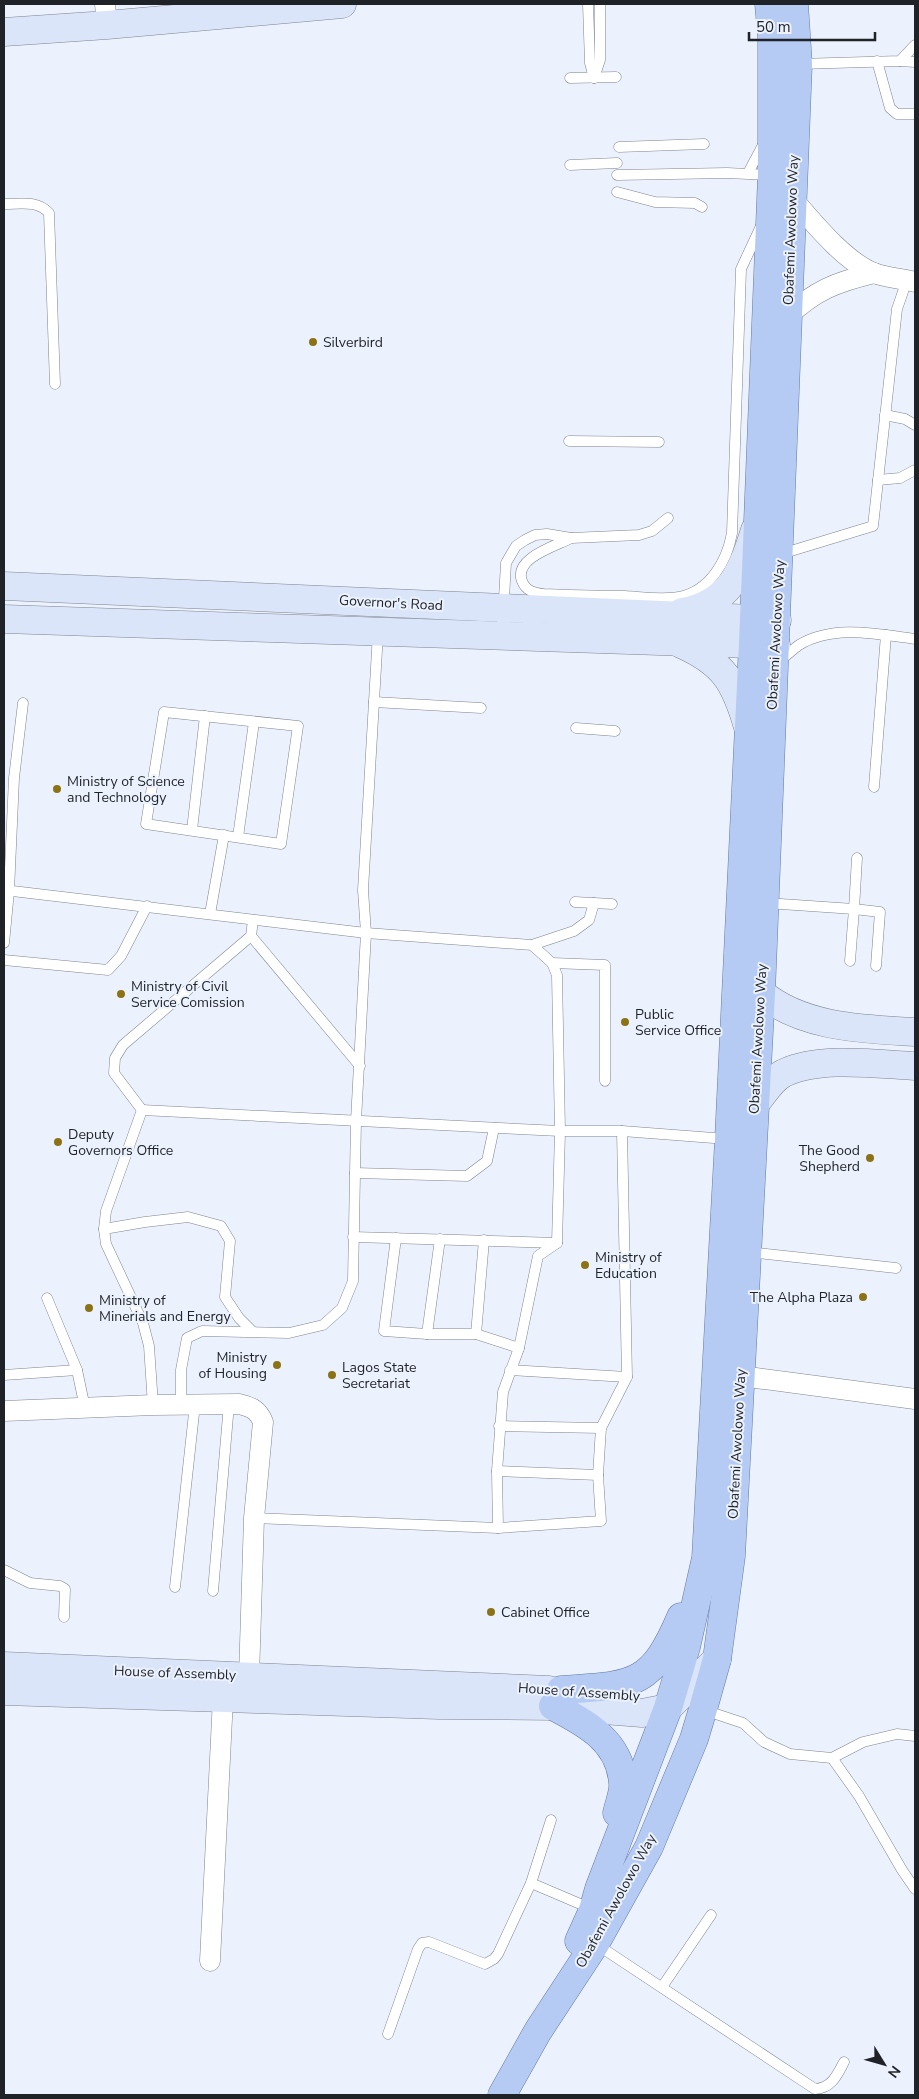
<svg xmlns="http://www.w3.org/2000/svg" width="919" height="2099" font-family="'Nunito Sans',sans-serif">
<rect width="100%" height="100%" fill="#ebf2fe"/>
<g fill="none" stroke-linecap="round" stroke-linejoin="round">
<defs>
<g id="lane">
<path d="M 588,4 L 590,63 L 594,78"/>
<path d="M 877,61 L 890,108 L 897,114 L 915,114"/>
<path d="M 900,61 L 915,62"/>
<path d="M 799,64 L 900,61 L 915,45"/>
<path d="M 570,78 L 616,77"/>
<path d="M 594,78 L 600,60 L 600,4"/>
<path d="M 619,147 L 704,144"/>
<path d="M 570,165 L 617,163"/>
<path d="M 748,173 L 764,143"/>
<path d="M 617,175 L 727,173 L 771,175"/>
<path d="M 617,192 L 655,202 L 695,203 L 702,207"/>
<path d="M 4,204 C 21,204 37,200 49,213 L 55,384"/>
<path d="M 885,415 L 905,419 L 915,425"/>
<path d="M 569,441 L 659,442"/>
<path d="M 878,480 L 900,478 L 915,470"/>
<path d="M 571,538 C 556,546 513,558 522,581 C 526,591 534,593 544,594 C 571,595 598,596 625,596 C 642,597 662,600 679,597 C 710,591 727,561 732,533 L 741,269 L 761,226"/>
<path d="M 781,554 L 873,526 L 897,309 L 907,280"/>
<path d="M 502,634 L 506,563 L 516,546 L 525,540 L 535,535 L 547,534 L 571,538 L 639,535 L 652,531 L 668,518"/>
<path d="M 778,662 C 785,657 792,650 799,645 C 833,624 878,634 915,639"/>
<path d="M 374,702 L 481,708"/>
<path d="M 164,712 L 298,726 L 281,844 L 146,824 Z"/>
<path d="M 576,728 L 615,731"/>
<path d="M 874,787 L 886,635"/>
<path d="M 192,830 L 205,716"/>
<path d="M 238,837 L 254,722"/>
<path d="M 857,858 L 854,909 L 880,912 L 876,966"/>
<path d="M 4,890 L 366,933 L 532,945 L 552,963 L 557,975 L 560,1131 L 557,1243 L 538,1256 L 519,1348 L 503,1392 L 497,1471 L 498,1528"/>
<path d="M 575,902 L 612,904"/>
<path d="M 766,903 L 854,909 L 850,961"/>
<path d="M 210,914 L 224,835"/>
<path d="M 251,936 L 360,1066"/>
<path d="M 4,943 L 9,891 L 14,778 L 23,703"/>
<path d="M 532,945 L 574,931 L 589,920 L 594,903"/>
<path d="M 4,960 L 108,970 L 121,956 L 147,906"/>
<path d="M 552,963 L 605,965 L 605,1081"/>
<path d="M 142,1110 L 560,1131 L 622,1131 L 727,1139"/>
<path d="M 142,1110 L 106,1211 L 104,1229 L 106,1244 L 143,1323 L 149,1346 L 153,1405"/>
<path d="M 142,1110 L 114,1073 L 115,1058 L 123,1045 L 251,936 L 253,920"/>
<path d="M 355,1173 L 467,1176 L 487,1161 L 494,1128"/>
<path d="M 104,1229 L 145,1222 L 188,1217 L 221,1226 L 230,1241 L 225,1297 L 239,1318 L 252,1331"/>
<path d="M 353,1237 L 557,1243"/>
<path d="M 396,1238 L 384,1331 L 427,1334 L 476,1334 L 519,1348"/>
<path d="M 748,1252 L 896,1268"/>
<path d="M 47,1298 L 77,1370 L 85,1408"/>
<path d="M 427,1334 L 440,1239"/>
<path d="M 476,1334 L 484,1240"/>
<path d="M 510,1370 L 627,1377"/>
<path d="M 4,1375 L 77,1370"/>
<path d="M 181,1405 L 181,1370 L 187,1338 L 202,1331 L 289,1333 L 323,1325 L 342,1308 L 353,1281 L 356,1121 L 366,933 L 363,890 L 378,633"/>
<path d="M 499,1426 L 601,1428"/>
<path d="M 497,1471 L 598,1475"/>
<path d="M 254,1518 L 498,1528 L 601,1521 L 598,1475 L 601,1428 L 627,1377 L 622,1131"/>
<path d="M 4,1570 L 30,1583 L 60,1586 L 65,1589 L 64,1617"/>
<path d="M 175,1587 L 195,1404"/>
<path d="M 213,1591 L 229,1404"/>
<path d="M 704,1710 L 743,1723 L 764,1742 L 790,1754 L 832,1758 L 863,1742 L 897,1734 L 915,1736"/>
<path d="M 832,1758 L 859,1796 L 902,1870 L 915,1889"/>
<path d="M 531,1883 L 592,1909"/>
<path d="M 596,1944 L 815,2089 C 832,2088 837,2075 844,2062"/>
<path d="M 662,1987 L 711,1915"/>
<path d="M 388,2034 L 418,1949 L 422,1943 L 429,1942 L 485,1964 L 494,1959 L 498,1954 L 531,1883 L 551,1820"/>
</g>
<g id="street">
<path d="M 105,4 L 107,25"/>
<path d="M 792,198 C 812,221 845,262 874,273 C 886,278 902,278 915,282"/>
<path d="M 787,317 C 815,290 837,282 874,273"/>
<path d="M 741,1376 L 915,1399"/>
<path d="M 4,1411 L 153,1405 L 239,1404 C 252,1407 258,1410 263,1422 L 254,1518 L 249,1677"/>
<path d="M 210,1961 L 223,1698"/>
</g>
<g id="secondary">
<path d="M 4,32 L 107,25 L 342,4"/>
<path d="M 4,586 L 777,620"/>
<path d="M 682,612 C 729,605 743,570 755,530"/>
<path d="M 4,619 L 776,645"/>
<path d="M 681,644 C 724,663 735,682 748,727"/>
<path d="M 761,993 C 803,1028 864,1029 915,1032"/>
<path d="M 755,1104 C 764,1093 772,1079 784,1073 C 820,1056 876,1064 915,1066"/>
<path d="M 4,1666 L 549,1690"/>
<path d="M 4,1691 L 439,1705 L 553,1706 L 642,1713 L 668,1708 L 717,1659"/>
</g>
<g id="primary">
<path d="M 561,1690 C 632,1685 651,1688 681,1617"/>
<path d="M 553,1706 C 586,1723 620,1741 623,1783 C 624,1792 619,1804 617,1813"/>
<path d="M 579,1941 L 593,1910 L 599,1889 L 668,1708 L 686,1647 L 706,1558 L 729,1139 L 753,644 L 772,175 L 772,38 L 769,4"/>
<path d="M 502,2095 L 538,2031 L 595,1944 L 649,1847 L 694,1739 L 703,1709 L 717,1659 L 731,1556 L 761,993 L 798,64 L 794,4"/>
</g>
</defs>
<use href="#lane" stroke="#7e848e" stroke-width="11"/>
<use href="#street" stroke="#7e848e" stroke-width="21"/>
<use href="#secondary" stroke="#7e848e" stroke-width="29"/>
<use href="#primary" stroke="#627aa7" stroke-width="29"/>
<use href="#lane" stroke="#fff" stroke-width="10"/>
<use href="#street" stroke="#fff" stroke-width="20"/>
<use href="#secondary" stroke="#dbe5f9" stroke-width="28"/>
<use href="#primary" stroke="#b6cbf4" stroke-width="28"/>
</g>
<g fill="#8b7215" stroke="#ebf2fe" stroke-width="2">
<circle cx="313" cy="342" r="5"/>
<circle cx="57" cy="789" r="5"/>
<circle cx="121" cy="994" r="5"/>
<circle cx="625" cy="1022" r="5"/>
<circle cx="58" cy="1142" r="5"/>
<circle cx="870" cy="1158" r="5"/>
<circle cx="585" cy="1265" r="5"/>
<circle cx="863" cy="1297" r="5"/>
<circle cx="89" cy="1308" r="5"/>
<circle cx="277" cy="1365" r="5"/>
<circle cx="332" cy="1375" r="5"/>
<circle cx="491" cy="1612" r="5"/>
</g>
<g text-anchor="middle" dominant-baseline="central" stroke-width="4" stroke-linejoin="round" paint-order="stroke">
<g font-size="14" fill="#1f2226" stroke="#ebf2fe">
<text transform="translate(791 230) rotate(-88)">Obafemi Awolowo Way</text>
<text transform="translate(391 603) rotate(3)">Governor's Road</text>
<text transform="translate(776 635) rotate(-87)">Obafemi Awolowo Way</text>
<text transform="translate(758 1039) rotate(-87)">Obafemi Awolowo Way</text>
<text transform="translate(737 1444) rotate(-87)">Obafemi Awolowo Way</text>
<text transform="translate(175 1673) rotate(2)">House of Assembly</text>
<text transform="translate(579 1692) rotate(4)">House of Assembly</text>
<text transform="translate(616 1901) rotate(-61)">Obafemi Awolowo Way</text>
</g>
<g font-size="14" fill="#1f2226" stroke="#ebf2fe" text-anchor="start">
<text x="323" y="342">Silverbird</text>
<text x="67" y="781">Ministry of Science<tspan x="67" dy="16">and Technology</tspan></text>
<text x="131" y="986">Ministry of Civil<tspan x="131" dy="16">Service Comission</tspan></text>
<text x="635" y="1014">Public<tspan x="635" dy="16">Service Office</tspan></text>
<text x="68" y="1134">Deputy<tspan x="68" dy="16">Governors Office</tspan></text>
<text x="860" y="1150" text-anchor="end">The Good<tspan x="860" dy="16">Shepherd</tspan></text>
<text x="595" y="1257">Ministry of<tspan x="595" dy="16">Education</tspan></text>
<text x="853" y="1297" text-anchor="end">The Alpha Plaza</text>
<text x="99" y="1300">Ministry of<tspan x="99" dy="16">Minerials and Energy</tspan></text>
<text x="267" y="1357" text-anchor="end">Ministry<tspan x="267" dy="16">of Housing</tspan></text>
<text x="342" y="1367">Lagos State<tspan x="342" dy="16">Secretariat</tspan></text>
<text x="501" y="1612">Cabinet Office</text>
</g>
</g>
<rect width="919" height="2099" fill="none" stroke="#1f2226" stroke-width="10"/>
<g transform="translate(884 2064) rotate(127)" stroke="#ebf2fe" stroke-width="4" paint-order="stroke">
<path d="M0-4L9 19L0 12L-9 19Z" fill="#1f2226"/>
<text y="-8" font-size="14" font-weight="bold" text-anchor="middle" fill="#1f2226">N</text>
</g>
<path d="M749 32v8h126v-8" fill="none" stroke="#1f2226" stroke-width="2.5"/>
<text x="756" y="32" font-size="15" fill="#1f2226" stroke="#ebf2fe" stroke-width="4" paint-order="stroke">50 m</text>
</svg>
